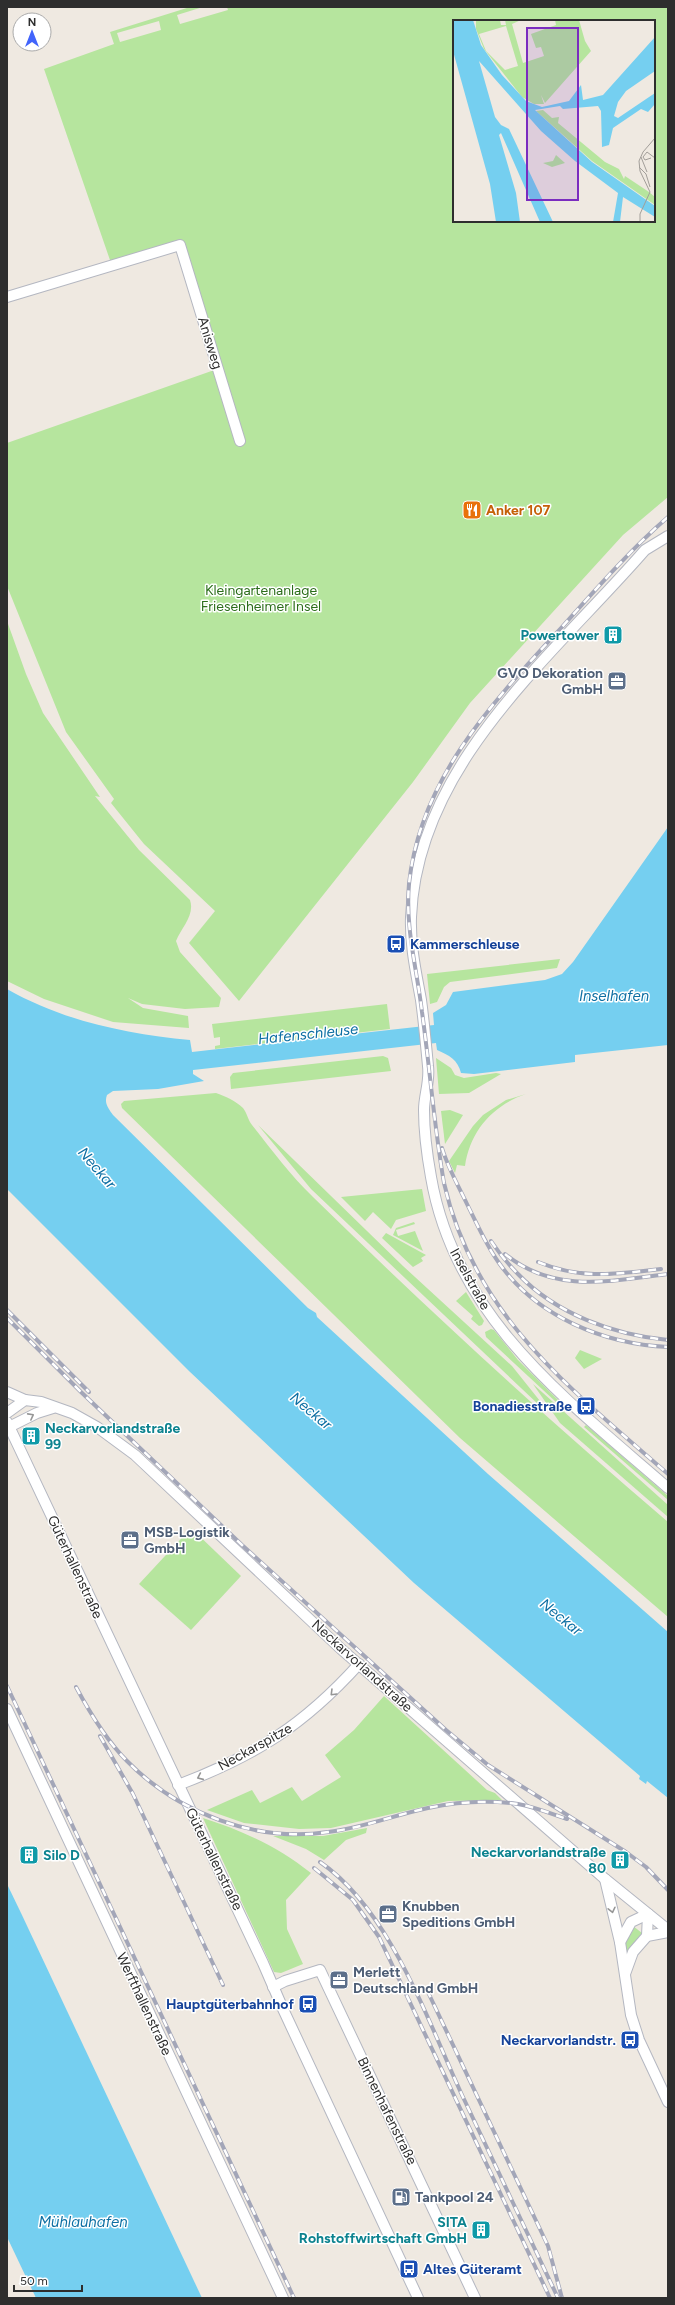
<svg xmlns="http://www.w3.org/2000/svg" width="675" height="2305" font-family="Figtree,sans-serif">
<rect width="100%" height="100%" fill="#efe9e1"/>
<g fill="#b6e59e" fill-rule="evenodd">
<path d="M 190,7 L 203,7 L 177,15 L 180,24 L 228,10 L 227,7 L 668,7 L 668,497 L 623,535 L 470,703 L 413,782 L 239,1001 L 189,943 L 215,911 L 144,844 L 111,803 L 114,799 L 66,732 L 7,586 L 7,443 L 220,368 L 182,242 L 111,263 L 44,69 L 114,44 L 110,32 ZM 159,21 L 161,30 L 120,42 L 117,33 ZM 454,21 L 654,21 L 654,221 L 454,221 Z"/>
<path d="M 7,621 L 26,674 L 43,713 L 100,797 L 95,796 L 139,850 L 190,900 C 195,915 182,927 176,941 L 180,952 L 221,998 L 219,1007 L 185,1009 L 142,1004 L 128,998 L 143,1008 L 188,1016 L 189,1028 L 113,1022 L 44,999 L 7,981 Z"/>
<path d="M 560,959 L 557,968 L 450,982 L 444,987 L 437,1002 L 430,1004 L 427,974 Z"/>
<path d="M 387,1004 L 390,1029 L 215,1049 L 215,1046 L 220,1045 L 220,1037 L 214,1038 L 212,1024 Z"/>
<path d="M 383,1056 L 388,1058 L 391,1071 L 231,1089 L 230,1077 L 233,1073 Z"/>
<path d="M 436,1058 L 451,1068 L 455,1075 L 464,1078 L 496,1073 L 501,1074 L 469,1093 L 439,1094 Z"/>
<path d="M 216,1093 C 225,1096 236,1101 243,1108 C 247,1113 248,1120 252,1125 C 271,1149 290,1175 313,1197 C 427,1309 546,1418 668,1522 L 668,1617 L 460,1438 L 122,1108 L 121,1104 L 124,1101 Z"/>
<path d="M 526,1094 C 493,1105 470,1131 465,1166 L 457,1165 L 455,1173 L 449,1161 L 473,1126 L 483,1115 L 506,1100 Z"/>
<path d="M 450,1110 L 463,1115 L 445,1144 L 441,1111 Z"/>
<path d="M 258,1125 L 403,1266 L 512,1366 L 540,1401 L 539,1405 L 311,1189 Z"/>
<path d="M 422,1189 L 426,1211 L 396,1220 L 391,1229 L 373,1212 L 365,1221 L 341,1197 Z"/>
<path d="M 414,1222 L 415,1224 L 396,1230 L 398,1236 L 415,1231 L 423,1251 L 393,1235 L 396,1228 Z"/>
<path d="M 386,1233 L 426,1255 L 421,1258 L 423,1261 L 413,1267 L 382,1238 Z"/>
<path d="M 466,1292 L 484,1321 L 482,1325 L 479,1326 L 471,1319 L 473,1316 L 456,1301 Z"/>
<path d="M 491,1329 L 494,1330 L 518,1360 L 558,1400 L 556,1402 L 486,1337 L 485,1332 Z"/>
<path d="M 580,1350 L 602,1359 L 584,1369 L 575,1358 Z"/>
<path d="M 533,1384 L 668,1505 L 668,1517 L 560,1423 Z"/>
<path d="M 586,1425 L 668,1496 L 668,1500 L 584,1427 Z"/>
<path d="M 191,1528 L 241,1576 L 191,1630 L 139,1584 Z"/>
<path d="M 384,1696 L 487,1790 L 495,1793 L 502,1800 L 448,1801 L 331,1828 L 299,1829 L 244,1823 L 207,1810 L 252,1790 L 260,1803 L 292,1787 L 302,1801 L 341,1777 L 325,1755 L 354,1730 Z"/>
<path d="M 203,1818 C 243,1831 277,1846 311,1873 L 286,1900 L 287,1929 L 303,1964 L 281,1973 L 274,1972 Z"/>
<path d="M 367,1828 L 366,1833 L 346,1840 L 324,1860 L 306,1849 L 273,1836 L 323,1836 Z"/>
<path d="M 633,1926 L 642,1933 L 627,1960 L 625,1943 Z"/>
</g>
<g fill="#75cff0">
<path d="M 668,827 L 668,1045 L 575,1055 L 575,1062 L 474,1074 L 461,1073 C 458,1060 449,1055 437,1050 L 436,1043 L 193,1070 L 193,1074 L 204,1081 L 158,1089 L 113,1091 L 107,1095 C 104,1103 108,1108 113,1115 L 308,1308 L 316,1313 L 317,1317 L 488,1474 L 668,1632 L 668,1798 L 647,1781 L 646,1784 L 639,1779 L 640,1776 L 414,1583 L 189,1371 L 7,1189 L 7,989 C 63,1021 127,1034 190,1040 L 192,1052 L 434,1025 L 433,1013 L 446,1005 L 453,992 L 545,980 L 562,974 L 573,962 Z"/>
<path d="M 7,1884 L 21,1913 L 202,2298 L 36,2298 L 7,2237 Z"/>
</g>
<g fill="none" stroke-linecap="round" stroke-linejoin="round">
<defs>
<g id="minor">
<path d="M 7,297 L 180,245 L 240,441"/>
<path d="M 668,536 L 645,550 C 552,657 417,764 411,917 C 410,946 416,972 421,1000 C 424,1022 426,1044 428,1066 C 430,1082 424,1095 424,1110 C 424,1132 427,1155 431,1177 C 455,1318 567,1400 668,1488"/>
<path d="M 7,1392 L 25,1400"/>
<path d="M 7,1413 L 25,1400 L 41,1402 L 72,1413 L 97,1427 L 135,1455 L 341,1649 L 605,1879 L 668,1930"/>
<path d="M 7,1422 L 263,1963 L 283,2009 L 418,2298"/>
<path d="M 9,1427 L 37,1413 L 53,1408"/>
<path d="M 7,1709 L 283,2298"/>
<path d="M 178,1785 C 255,1756 304,1725 359,1664"/>
<path d="M 605,1879 L 620,1942 L 631,2015 L 639,2040 L 668,2102"/>
<path d="M 647,1936 L 648,1914"/>
<path d="M 620,1942 L 631,1922 L 648,1914"/>
<path d="M 625,1974 L 633,1952 L 647,1936 L 668,1932"/>
<path d="M 273,1987 L 285,1981 L 320,1970 L 475,2298"/>
</g>
</defs>
<use href="#minor" stroke="#b4b7c1" stroke-width="12"/>
<use href="#minor" stroke="#fff" stroke-width="10"/>
<defs>
<g id="rail">
<path d="M 668,517 C 630,550 596,589 562,627 C 493,702 420,778 409,884 C 405,928 417,969 422,1012 C 430,1069 434,1126 444,1183 C 474,1316 571,1389 668,1474"/>
<path d="M 442,1148 C 448,1168 458,1185 467,1204 C 477,1224 486,1245 499,1263 C 537,1317 604,1344 668,1347"/>
<path d="M 491,1241 C 499,1253 508,1264 518,1274 C 556,1314 614,1335 668,1340"/>
<path d="M 505,1254 C 553,1294 611,1281 668,1274"/>
<path d="M 538,1262 C 582,1280 616,1274 661,1269"/>
<path d="M 7,1310 L 89,1392"/>
<path d="M 7,1318 L 81,1392 L 242,1545 L 446,1730 L 488,1765 L 626,1852 L 646,1867 L 668,1890"/>
<path d="M 7,1686 L 294,2298"/>
<path d="M 76,1687 C 90,1713 106,1740 127,1761 C 178,1813 256,1843 328,1832 C 363,1828 394,1815 428,1808 C 456,1802 489,1800 518,1804 C 535,1807 552,1814 567,1819"/>
<path d="M 100,1736 L 133,1794 L 223,1985"/>
<path d="M 320,1862 C 390,1910 427,2019 462,2095 C 494,2163 526,2230 558,2298"/>
<path d="M 314,1868 L 353,1900 L 379,1937 L 550,2298"/>
<path d="M 427,1990 L 548,2246 L 562,2298"/>
</g>
</defs>
<use href="#rail" stroke="#a3a6b8" stroke-width="4"/>
<use href="#rail" stroke="#fff" stroke-width="2.5" stroke-dasharray="8" stroke-linecap="butt"/>
</g>
<defs><path id="oneway-chevron" d="M-2-3.5L2.5 0L-2 3.5" fill="none" stroke-width="1.6" stroke-linecap="round" stroke-linejoin="round"/></defs>
<g stroke="#969696">
<use href="#oneway-chevron" transform="translate(31 1416) rotate(-28)"/>
<use href="#oneway-chevron" transform="translate(333 1693) rotate(135)"/>
<use href="#oneway-chevron" transform="translate(200 1777) rotate(156)"/>
<use href="#oneway-chevron" transform="translate(612 1910) rotate(77)"/>
</g>
<defs>
<symbol id="restaurant-square" viewBox="-11 -11 22 22"><rect x="-9" y="-9" width="18" height="18" rx="4" fill="#e8710a" stroke="#fff"/><path d="M-5-6h1v4h1v-4h1v4h1v-4h1v5L-1.5 .5V6h-2V.5L-5-1ZM5-6V6H3V1.5H1.5Q1.5-4 5-6Z" fill="#fff"/></symbol>
<symbol id="building-square" viewBox="-11 -11 22 22"><rect x="-9" y="-9" width="18" height="18" rx="4" fill="#0f9aa8" stroke="#fff"/><path d="M-4-6H4V6H1V3H-1V6H-4ZM-2.5-4.3h1.7v1.8h-1.7ZM.8-4.3h1.7v1.8H.8ZM-2.5-1h1.7V.8h-1.7ZM.8-1h1.7V.8H.8Z" fill="#fff"/></symbol>
<symbol id="office-square" viewBox="-11 -11 22 22"><rect x="-9" y="-9" width="18" height="18" rx="4" fill="#5c6f8a" stroke="#fff"/><path d="M-6-3h4V-5.5h4V-3h4V5H-6ZM-1-4.5V-3h2v-1.5ZM-6 0V1H6V0Z" fill="#fff"/></symbol>
<symbol id="bus-square" viewBox="-11 -11 22 22"><rect x="-9" y="-9" width="18" height="18" rx="4" fill="#1a4fb4" stroke="#fff"/><path d="M-5-6H5V4H4V6H2V4H-2V6H-4V4H-5ZM-3.5-4V0h7V-4ZM-3.5 1.2v1.5H-2V1.2ZM2 1.2v1.5H3.5V1.2Z" fill="#fff"/></symbol>
<symbol id="fuel-square" viewBox="-11 -11 22 22"><rect x="-9" y="-9" width="18" height="18" rx="4" fill="#5c6f8a" stroke="#fff"/><path d="M-5.5-6h7V0h2V4h1.3V-2.5L3-4.5l.8-.8L6-3V5H2.5V1h-1V6h-7ZM-4.2-4.7v3.2H.2V-4.7Z" fill="#fff"/></symbol>
</defs>
<g fill-rule="evenodd">
<use href="#restaurant-square" x="461" y="499" width="22" height="22"/>
<use href="#building-square" x="602" y="624" width="22" height="22"/>
<use href="#office-square" x="606" y="670" width="22" height="22"/>
<use href="#bus-square" x="385" y="933" width="22" height="22"/>
<use href="#bus-square" x="575" y="1395" width="22" height="22"/>
<use href="#building-square" x="20" y="1425" width="22" height="22"/>
<use href="#office-square" x="119" y="1529" width="22" height="22"/>
<use href="#building-square" x="18" y="1844" width="22" height="22"/>
<use href="#building-square" x="609" y="1849" width="22" height="22"/>
<use href="#office-square" x="377" y="1903" width="22" height="22"/>
<use href="#office-square" x="328" y="1969" width="22" height="22"/>
<use href="#bus-square" x="297" y="1993" width="22" height="22"/>
<use href="#bus-square" x="619" y="2029" width="22" height="22"/>
<use href="#fuel-square" x="390" y="2186" width="22" height="22"/>
<use href="#building-square" x="470" y="2219" width="22" height="22"/>
<use href="#bus-square" x="398" y="2258" width="22" height="22"/>
</g>
<g text-anchor="middle" dominant-baseline="central" stroke-width="3" stroke-linejoin="round" paint-order="stroke">
<g font-size="14" fill="#2e2e2e" stroke="#fff">
<text transform="translate(210 343) rotate(73)">Anisweg</text>
<text transform="translate(470 1279) rotate(61)">Inselstraße</text>
<text transform="translate(75 1567) rotate(65)">Güterhallenstraße</text>
<text transform="translate(362 1666) rotate(42)">Neckarvorlandstraße</text>
<text transform="translate(255 1747) rotate(-29)">Neckarspitze</text>
<text transform="translate(214 1859) rotate(64)">Güterhallenstraße</text>
<text transform="translate(144 2004) rotate(65)">Werfthallenstraße</text>
<text transform="translate(387 2111) rotate(64)">Binnenhafenstraße</text>
</g>
<g font-size="14" font-weight="bold" fill="#c56008" stroke="#fff" text-anchor="start">
<text x="486" y="510">Anker 107</text>
</g>
<g font-size="14" fill="#2c6e1b" stroke="#fff">
<text x="261" y="590">Kleingartenanlage<tspan x="261" dy="16">Friesenheimer Insel</tspan></text>
</g>
<g font-size="14" font-weight="bold" fill="#0d838f" stroke="#fff" text-anchor="end">
<text x="599" y="635">Powertower</text>
<text x="45" y="1428" text-anchor="start">Neckarvorlandstraße<tspan x="45" dy="16">99</tspan></text>
<text x="606" y="1852">Neckarvorlandstraße<tspan x="606" dy="16">80</tspan></text>
<text x="43" y="1855" text-anchor="start">Silo D</text>
<text x="467" y="2222">SITA<tspan x="467" dy="16">Rohstoffwirtschaft GmbH</tspan></text>
</g>
<g font-size="14" font-weight="bold" fill="#4e5e75" stroke="#fff" text-anchor="start">
<text x="603" y="673" text-anchor="end">GVO Dekoration<tspan x="603" dy="16">GmbH</tspan></text>
<text x="144" y="1532">MSB-Logistik<tspan x="144" dy="16">GmbH</tspan></text>
<text x="402" y="1906">Knubben<tspan x="402" dy="16">Speditions GmbH</tspan></text>
<text x="353" y="1972">Merlett<tspan x="353" dy="16">Deutschland GmbH</tspan></text>
<text x="415" y="2197">Tankpool 24</text>
</g>
<g font-size="14" font-weight="bold" fill="#164399" stroke="#fff" text-anchor="end">
<text x="410" y="944" text-anchor="start">Kammerschleuse</text>
<text x="572" y="1406">Bonadiesstraße</text>
<text x="294" y="2004">Hauptgüterbahnhof</text>
<text x="616" y="2040">Neckarvorlandstr.</text>
<text x="423" y="2269" text-anchor="start">Altes Güteramt</text>
</g>
<g font-size="15" font-style="italic" fill="#0d6fa3" stroke="#fff">
<text x="614" y="996">Inselhafen</text>
<text transform="translate(308 1034) rotate(-6)">Hafenschleuse</text>
<text transform="translate(97 1168) rotate(49)">Neckar</text>
<text transform="translate(311 1411) rotate(40)">Neckar</text>
<text transform="translate(561 1617) rotate(39)">Neckar</text>
<text x="83" y="2222">Mühlauhafen</text>
</g>
</g>
<g transform="translate(453 20)">
<rect width="202" height="202" fill="#efe9e1"/>
<path d="M 27,0 L 47,0 L 48,5 L 53,5 L 52,0 L 68,0 L 59,4 L 70,43 L 91,36 L 88,27 L 83,28 L 78,14 L 103,5 L 102,0 L 126,0 L 132,21 L 138,31 L 92,83 L 88,75 L 91,84 L 81,84 L 69,77 L 31,29 L 23,9 L 23,1 ZM 53,6 L 65,46 L 52,50 L 33,31 L 26,14 ZM 90,90 L 99,98 L 106,97 L 105,103 L 152,142 L 166,149 L 171,159 L 172,156 L 196,172 L 202,177 L 202,185 L 139,141 L 83,91 ZM 103,135 L 112,143 L 99,147 L 90,143 L 100,141 Z" fill="#b6e59e" fill-rule="evenodd"/>
<path d="M 0,0 L 20,0 L 28,25 L 49,55 L 73,81 L 89,87 L 116,81 L 128,65 L 130,80 L 150,75 L 202,17 L 202,51 L 173,71 L 165,82 L 161,96 L 165,98 L 202,73 L 202,84 L 195,92 L 188,89 L 160,108 L 156,125 L 149,127 L 148,91 L 145,86 L 110,89 L 107,86 L 82,90 L 139,142 L 202,186 L 202,197 L 170,177 L 167,202 L 160,202 L 165,173 L 122,141 L 88,111 L 26,41 L 42,97 L 48,105 L 56,109 L 100,202 L 87,202 L 48,113 L 46,115 L 63,173 L 67,202 L 43,202 L 37,164 L 0,31 Z" fill="#75cff0"/>
<path fill="none" stroke="#a29e99" stroke-width="1" d="M 188,137 L 194,152M 198,138 L 192,140 L 190,137 L 194,132 L 202,138M 186,147 L 193,154 L 197,167M 187,202 L 187,194 L 197,172 L 187,151 L 186,141 L 190,132 L 202,118"/>
<path fill="#7b2cbf" fill-opacity="0.15" stroke="#7b2cbf" stroke-width="2" d="M 74,8 L 125,8 L 125,180 L 74,180 Z"/>
<rect width="202" height="202" fill="none" stroke="#2e2e2e" stroke-width="2"/>
</g>
<rect width="675" height="2305" fill="none" stroke="#2e2e2e" stroke-width="16"/>
<g transform="translate(32 32)"><circle r="19" fill="#ffffff" stroke="#ababab"/>
<path d="M0-3L7 15L0 10L-7 15Z" fill="#4264fb"/>
<text y="-6" font-size="11" font-weight="bold" text-anchor="middle" fill="#2e2e2e">N</text>
</g>
<path d="M14 2285v6h68v-6" fill="none" stroke="#2e2e2e" stroke-width="2"/>
<text x="20" y="2285" font-size="12" fill="#2e2e2e" stroke="#ffffff" stroke-width="3" paint-order="stroke">50 m</text>
</svg>
